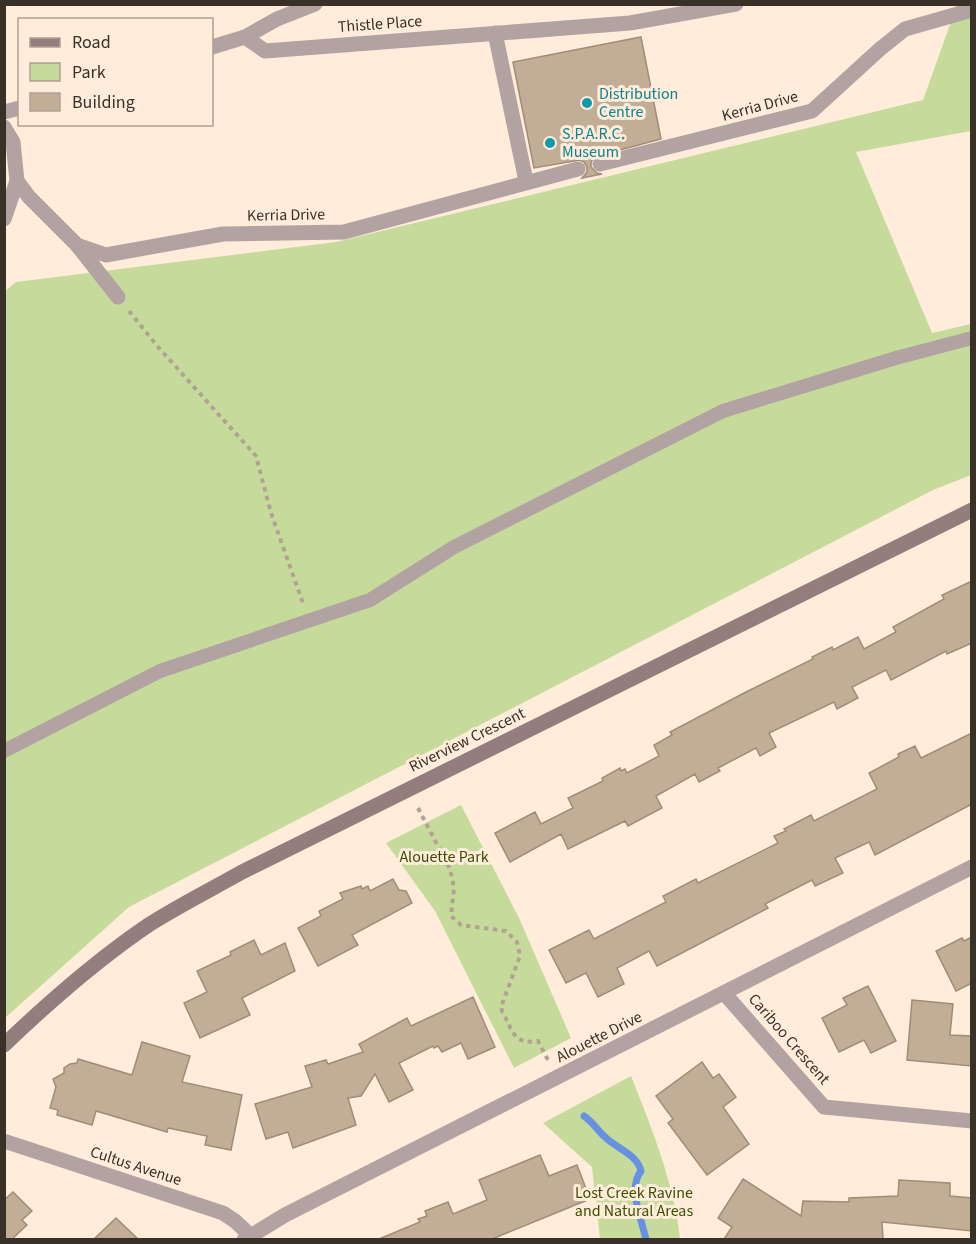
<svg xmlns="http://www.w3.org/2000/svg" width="976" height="1244" font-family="'Source Sans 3',sans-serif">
<rect width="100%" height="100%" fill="#ffecda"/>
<g fill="#c6db9b">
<path d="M 957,5 L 971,5 L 971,131 L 856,152 L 932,333 L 971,324 L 971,475 L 933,490 L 129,907 L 5,1018 L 5,291 L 16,282 L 336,242 L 923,100 Z"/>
<path d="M 461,805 L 520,920 L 571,1038 L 514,1068 L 435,911 L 386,843 Z"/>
<path d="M 631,1076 C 651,1126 675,1186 680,1239 L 600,1239 L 592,1167 L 543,1123 Z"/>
</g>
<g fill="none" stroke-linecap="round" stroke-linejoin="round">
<path stroke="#6892e1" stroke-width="7" d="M 584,1116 C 593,1122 597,1130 605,1137 C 616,1148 637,1154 641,1171 C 627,1189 642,1219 646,1240"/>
</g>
<g fill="#c2ad97" stroke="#a18c76" stroke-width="1.5">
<path d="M 641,37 L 661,139 L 594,157 L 591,162 L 591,167 L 597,173 L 602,174 L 582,178 L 587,172 L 587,167 L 584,162 L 580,160 L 534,168 L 513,62 Z"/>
<path d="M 972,581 L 972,643 L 947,654 L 946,651 L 891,680 L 886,670 L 852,687 L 858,698 L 837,709 L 834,702 L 769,733 L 776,747 L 760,756 L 756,748 L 718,768 L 720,771 L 699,782 L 695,774 L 656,796 L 662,808 L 628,826 L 625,821 L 568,849 L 561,834 L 510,862 L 495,833 L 535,812 L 541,824 L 573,808 L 568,798 L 603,781 L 602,778 L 620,768 L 621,771 L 625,769 L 627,773 L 659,756 L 654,745 L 672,735 L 670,732 L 746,692 L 813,659 L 812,657 L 832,647 L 833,650 L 858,637 L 864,649 L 896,632 L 893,627 L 944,599 L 942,595 Z"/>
<path d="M 972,733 L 972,804 L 875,855 L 869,842 L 835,858 L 843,873 L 815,886 L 812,880 L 765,904 L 768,908 L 657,966 L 649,951 L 617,968 L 624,984 L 598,997 L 586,973 L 566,983 L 549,950 L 589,930 L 594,939 L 666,902 L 663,896 L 696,879 L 698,883 L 778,843 L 774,836 L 786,831 L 784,829 L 811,815 L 814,821 L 877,789 L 869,773 L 899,757 L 898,754 L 915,746 L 921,758 Z"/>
<path d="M 393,879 L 399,890 L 406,891 L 412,903 L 352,935 L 358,945 L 318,966 L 298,928 L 321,916 L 319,911 L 343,899 L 340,893 L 361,886 L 362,889 L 368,886 L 370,891 Z"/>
<path d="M 972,937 L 972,983 L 956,991 L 936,951 L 962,938 L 964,941 Z"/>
<path d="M 254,940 L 261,955 L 285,943 L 295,971 L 242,998 L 250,1015 L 200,1038 L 184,1003 L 207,992 L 197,971 L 231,955 L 230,952 Z"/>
<path d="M 868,986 L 896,1041 L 871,1053 L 864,1040 L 839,1052 L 822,1018 L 847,1005 L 843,998 Z"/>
<path d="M 473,997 L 495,1047 L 468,1059 L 461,1043 L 442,1052 L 438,1046 L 434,1048 L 433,1046 L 399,1063 L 413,1090 L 389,1102 L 375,1074 L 361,1096 L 348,1098 L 356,1125 L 293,1148 L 288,1132 L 266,1139 L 255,1104 L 312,1087 L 305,1066 L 326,1060 L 328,1064 L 363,1052 L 359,1044 L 407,1018 L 411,1026 Z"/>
<path d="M 912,1000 L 953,1004 L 950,1035 L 972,1036 L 972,1066 L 907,1060 Z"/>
<path d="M 142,1042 L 190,1056 L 182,1082 L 242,1095 L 231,1150 L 205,1145 L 207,1136 L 168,1128 L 167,1132 L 96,1111 L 92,1125 L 57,1115 L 58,1110 L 50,1108 L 56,1087 L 53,1079 L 64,1073 L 64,1068 L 70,1064 L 77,1063 L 78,1059 L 132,1075 Z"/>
<path d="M 702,1062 L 713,1078 L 719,1074 L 736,1097 L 723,1107 L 749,1144 L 707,1175 L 668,1123 L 673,1119 L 656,1096 Z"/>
<path d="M 540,1155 L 549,1176 L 577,1165 L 590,1199 L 492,1239 L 379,1239 L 420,1222 L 418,1219 L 427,1216 L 425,1211 L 448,1202 L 453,1214 L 487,1200 L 479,1180 Z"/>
<path d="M 743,1179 L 801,1216 L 803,1201 L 849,1202 L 849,1198 L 898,1196 L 899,1180 L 950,1183 L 950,1196 L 972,1198 L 972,1231 L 882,1222 L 883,1239 L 724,1239 L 732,1227 L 718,1218 Z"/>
<path d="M 13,1192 L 32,1211 L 22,1220 L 27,1225 L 12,1239 L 4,1239 L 4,1200 Z"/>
<path d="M 116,1218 L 138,1239 L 94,1239 Z"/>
</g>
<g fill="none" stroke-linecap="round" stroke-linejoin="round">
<g stroke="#b1a294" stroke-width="4" stroke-dasharray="4.5 4.5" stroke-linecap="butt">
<path d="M 129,311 L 159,348 L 256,456 L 271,513 L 304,606"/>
<path d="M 418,808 L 450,869 L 454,888 L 451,916 L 461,925 L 506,931 L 517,942 L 520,956 L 501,1007 L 502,1011 C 513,1031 513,1045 538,1041 L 549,1062"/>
</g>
<path stroke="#b2a3a2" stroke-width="14" d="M 4,751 L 160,671 L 370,600 L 454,547 L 723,411 L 896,358 L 972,338"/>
<g stroke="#b2a3a2" stroke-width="15">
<path d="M 495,33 L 526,181"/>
<path d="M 245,37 L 265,51 L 630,23 L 736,4"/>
<path d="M 212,47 L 245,37 L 277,19 L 315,4"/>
<path d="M 4,112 L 20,108"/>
<path d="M 4,127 L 13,142 L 17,181 L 4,219"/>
<path d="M 600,164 L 812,111 L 880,49 L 905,29 L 972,10"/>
<path d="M 17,181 L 29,197 L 77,245 L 106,255 L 223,234 L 344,232 L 578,169"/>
<path d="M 77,245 L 118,297"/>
<path d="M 724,993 L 824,1107 L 972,1121"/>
<path d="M 4,1141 L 223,1213 L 235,1221 L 250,1235"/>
<path d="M 244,1240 L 285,1215 L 972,867"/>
</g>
<path stroke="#937d7d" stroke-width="15" d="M 4,1045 C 50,1001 98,959 150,924 C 180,905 212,889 242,872 L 972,510"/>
</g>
<g fill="#0f9aa8" stroke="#ffecda" stroke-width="2">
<circle cx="587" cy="103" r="6"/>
<circle cx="550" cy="143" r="6"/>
</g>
<g text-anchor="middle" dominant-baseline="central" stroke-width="6" stroke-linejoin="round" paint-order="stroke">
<g font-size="16" fill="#393128" stroke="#ffecda">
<text transform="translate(380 24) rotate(-4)">Thistle Place</text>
<text transform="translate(760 106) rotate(-15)">Kerria Drive</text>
<text transform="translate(286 215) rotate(-1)">Kerria Drive</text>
<text transform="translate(467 740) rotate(-26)">Riverview Crescent</text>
<text transform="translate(599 1037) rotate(-27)">Alouette Drive</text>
<text transform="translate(789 1039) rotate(49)">Cariboo Crescent</text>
<text transform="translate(136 1166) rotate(18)">Cultus Avenue</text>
</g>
<g font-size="16" fill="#0d838f" stroke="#ffecda" text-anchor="start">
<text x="599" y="94">Distribution<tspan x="599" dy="18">Centre</tspan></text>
<text x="562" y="134">S.P.A.R.C.<tspan x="562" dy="18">Museum</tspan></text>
</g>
<g font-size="16" fill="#3d4e04" stroke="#ffecda">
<text x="444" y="857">Alouette Park</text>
<text x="634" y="1193">Lost Creek Ravine<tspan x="634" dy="18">and Natural Areas</tspan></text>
</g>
</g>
<rect width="976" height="1244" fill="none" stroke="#393128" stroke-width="12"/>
<rect x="18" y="18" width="195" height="108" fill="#ffecda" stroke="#b0a193" stroke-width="1.5"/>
<rect x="30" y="38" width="30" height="9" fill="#937d7d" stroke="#b0a193" stroke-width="1.5"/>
<text x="72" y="48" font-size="18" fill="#393128">Road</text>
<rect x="30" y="63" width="30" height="18" fill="#c6db9b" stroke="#b0a193" stroke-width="1.5"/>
<text x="72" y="78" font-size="18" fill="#393128">Park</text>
<rect x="30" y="93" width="30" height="18" fill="#c2ad97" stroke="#b0a193" stroke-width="1.5"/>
<text x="72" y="108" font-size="18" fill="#393128">Building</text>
</svg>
